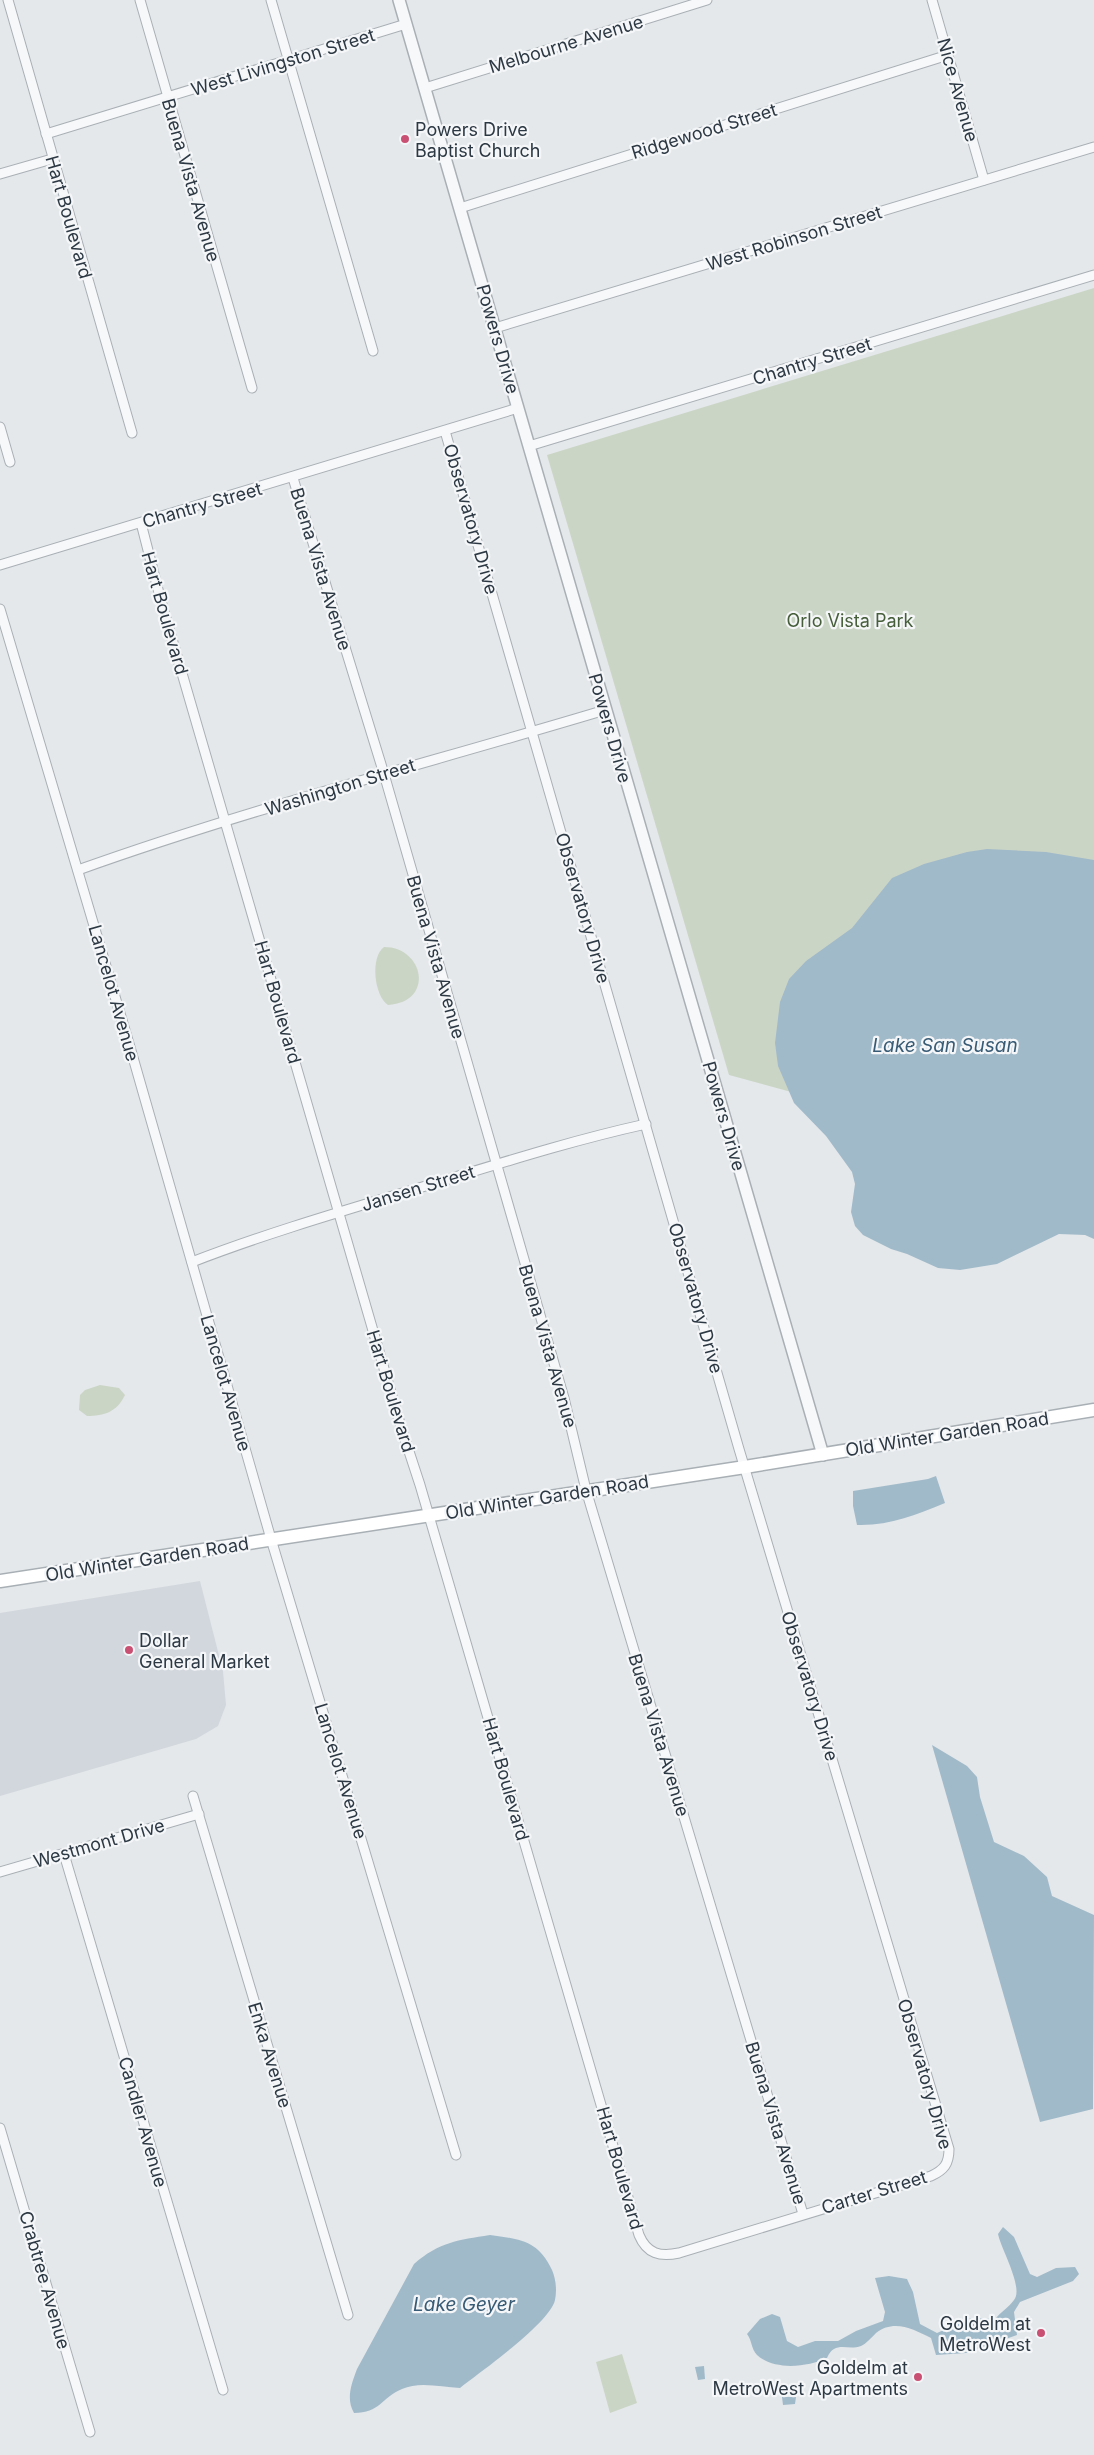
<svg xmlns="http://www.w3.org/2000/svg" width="1094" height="2455" font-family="Inter,sans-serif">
<rect width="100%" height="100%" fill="#e4e8eb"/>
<path fill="#d2d7dd" d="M 200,1581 L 223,1671 L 226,1705 L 218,1726 L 196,1739 L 0,1796 L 0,1613 Z"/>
<g fill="#cbd5c6">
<path d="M 1094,288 L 1094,916 L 835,1104 L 729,1075 L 547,455 Z"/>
<path d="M 384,947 C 424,947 435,1002 388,1005 C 374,996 370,957 384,947 Z"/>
<path d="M 100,1385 L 119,1388 L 125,1395 C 117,1412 104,1416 87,1416 L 79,1410 L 80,1395 L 85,1390 Z"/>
<path d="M 622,2354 L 637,2403 L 610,2413 L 596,2362 Z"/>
</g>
<g fill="#a1bac9">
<path d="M 987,849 L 1046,852 L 1094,860 L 1094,1239 L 1085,1235 L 1059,1234 L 997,1264 L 960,1270 L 938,1268 L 907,1254 L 891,1249 L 863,1235 L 855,1226 L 851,1212 L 855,1184 L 852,1172 L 826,1136 L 794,1103 L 778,1066 L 775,1043 L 780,1002 L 789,979 L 806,961 L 852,928 L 892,878 L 924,864 L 967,852 Z"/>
<path d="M 936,1476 L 945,1503 C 916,1515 889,1526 857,1525 L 853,1506 L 853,1491 L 928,1479 Z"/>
<path d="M 932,1745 L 967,1766 L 977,1777 L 980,1797 L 994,1842 L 1024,1856 L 1047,1877 L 1052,1896 L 1094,1915 L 1093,2109 L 1040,2122 Z"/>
<path d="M 1003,2227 L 1014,2237 L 1030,2274 L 1037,2277 L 1056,2268 L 1075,2267 L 1079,2274 L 1073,2281 L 1020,2302 L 1014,2312 L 1017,2335 L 966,2353 L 936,2355 L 931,2338 C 913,2329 894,2319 876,2333 C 872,2337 866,2344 861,2346 C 847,2351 835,2340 827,2358 C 808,2367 774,2371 757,2355 C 751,2349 752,2340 747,2334 L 760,2319 L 772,2314 L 780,2317 L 787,2341 L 798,2347 L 815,2341 L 838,2341 L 856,2331 L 883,2321 L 885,2312 L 875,2278 L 889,2276 L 907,2279 L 913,2292 L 920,2324 L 937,2333 L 971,2318 L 995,2319 C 1001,2312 1009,2307 1014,2300 C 1024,2288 1001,2249 998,2234 Z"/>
<path d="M 490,2235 C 519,2239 538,2240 552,2270 C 556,2279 557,2291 555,2300 C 550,2323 480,2372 460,2388 C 441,2387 419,2381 402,2389 C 381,2398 380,2413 354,2413 C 346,2399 351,2385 357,2369 L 414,2264 C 439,2242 458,2240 490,2235 Z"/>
<path d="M 704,2366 L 705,2379 L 698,2380 L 695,2367 Z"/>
<path d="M 782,2397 L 796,2397 L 795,2404 L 783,2405 Z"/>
</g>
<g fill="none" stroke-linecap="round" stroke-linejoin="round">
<defs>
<g id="minor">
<path d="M 8,0 L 132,433"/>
<path d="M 140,0 L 252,388"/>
<path d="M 271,0 L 373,351"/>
<path d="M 932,0 L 984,180"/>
<path d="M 425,88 L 707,0"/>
<path d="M 46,134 L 406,24"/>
<path d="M 0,174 L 52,159"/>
<path d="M 460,208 L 948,55"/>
<path d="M 495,328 L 1094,147"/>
<path d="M 0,427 L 10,462"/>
<path d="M 529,446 L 1094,275"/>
<path d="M 293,478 L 384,774 L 564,1398 L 586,1490 L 803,2214"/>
<path d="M 141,523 L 161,601 L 401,1427 L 420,1485 L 639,2235 C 647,2254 660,2257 679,2253 L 931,2176 C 944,2170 949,2164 949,2149 L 739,1449 L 445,431"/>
<path d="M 0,565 L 518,408"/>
<path d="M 0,609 L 130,1047 L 271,1539 L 456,2155"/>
<path d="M 78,870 C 251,808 429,763 605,710"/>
<path d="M 192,1262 C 267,1233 343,1211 419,1188 C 495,1165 569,1141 646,1124"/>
<path d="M 193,1796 L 348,2315"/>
<path d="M 64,1854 L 223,2390"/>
<path d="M 0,1872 L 199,1814"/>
<path d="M 0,2128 L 90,2432"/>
</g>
<path id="tertiary" d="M 399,0 L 823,1455"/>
<path id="secondary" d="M 0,1581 L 745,1467 L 1094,1410"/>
</defs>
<use href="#minor" stroke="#a9b0b5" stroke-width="11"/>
<use href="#tertiary" stroke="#a9b0b5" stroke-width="14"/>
<use href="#secondary" stroke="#a9b0b5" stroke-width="15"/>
<use href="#minor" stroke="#f7f8fa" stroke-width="9"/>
<use href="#tertiary" stroke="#f7f8fa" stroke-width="11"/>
<use href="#secondary" stroke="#fff" stroke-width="12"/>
</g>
<g fill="#c95072" stroke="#f4f6f8" stroke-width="2">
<circle cx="405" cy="139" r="5"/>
<circle cx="129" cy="1650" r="5"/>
<circle cx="1041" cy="2333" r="5"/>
<circle cx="918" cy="2377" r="5"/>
</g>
<g text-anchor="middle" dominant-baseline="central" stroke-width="4.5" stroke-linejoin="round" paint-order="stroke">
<g font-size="18" fill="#2c3843" stroke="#f4f6f8">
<text transform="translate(566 44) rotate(-17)">Melbourne Avenue</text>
<text transform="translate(283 62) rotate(-17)">West Livingston Street</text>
<text transform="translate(958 90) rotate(74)">Nice Avenue</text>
<text transform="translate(704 131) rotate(-17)">Ridgewood Street</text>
<text transform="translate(191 180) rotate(74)">Buena Vista Avenue</text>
<text transform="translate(69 217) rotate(74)">Hart Boulevard</text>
<text transform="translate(794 238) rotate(-17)">West Robinson Street</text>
<text transform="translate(498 339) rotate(74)">Powers Drive</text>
<text transform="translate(812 361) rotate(-17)">Chantry Street</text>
<text transform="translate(202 505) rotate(-16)">Chantry Street</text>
<text transform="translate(471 519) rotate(74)">Observatory Drive</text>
<text transform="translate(321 569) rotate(73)">Buena Vista Avenue</text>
<text transform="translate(165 613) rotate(74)">Hart Boulevard</text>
<text transform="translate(610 728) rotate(74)">Powers Drive</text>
<text transform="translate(340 787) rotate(-17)">Washington Street</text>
<text transform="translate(583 908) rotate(74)">Observatory Drive</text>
<text transform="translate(436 957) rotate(74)">Buena Vista Avenue</text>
<text transform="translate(114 993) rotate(74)">Lancelot Avenue</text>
<text transform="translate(278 1002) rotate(74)">Hart Boulevard</text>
<text transform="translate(724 1116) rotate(74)">Powers Drive</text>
<text transform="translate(418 1188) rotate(-17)">Jansen Street</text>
<text transform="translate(696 1298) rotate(74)">Observatory Drive</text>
<text transform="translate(548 1346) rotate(74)">Buena Vista Avenue</text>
<text transform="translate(226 1383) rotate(74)">Lancelot Avenue</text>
<text transform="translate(391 1391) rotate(73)">Hart Boulevard</text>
<text transform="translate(947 1434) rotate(-9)">Old Winter Garden Road</text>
<text transform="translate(547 1497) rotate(-9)">Old Winter Garden Road</text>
<text transform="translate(147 1559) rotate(-9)">Old Winter Garden Road</text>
<text transform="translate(810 1686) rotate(73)">Observatory Drive</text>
<text transform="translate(659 1735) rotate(73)">Buena Vista Avenue</text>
<text transform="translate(341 1771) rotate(73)">Lancelot Avenue</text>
<text transform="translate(506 1779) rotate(74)">Hart Boulevard</text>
<text transform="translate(99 1843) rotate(-16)">Westmont Drive</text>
<text transform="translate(270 2055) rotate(73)">Enka Avenue</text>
<text transform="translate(925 2074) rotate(74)">Observatory Drive</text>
<text transform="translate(143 2122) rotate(74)">Candler Avenue</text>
<text transform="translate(776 2123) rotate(73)">Buena Vista Avenue</text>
<text transform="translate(620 2168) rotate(74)">Hart Boulevard</text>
<text transform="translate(874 2192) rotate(-17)">Carter Street</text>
<text transform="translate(45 2280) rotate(74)">Crabtree Avenue</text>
</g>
<g font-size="18" fill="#2c3843" stroke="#f4f6f8" text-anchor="start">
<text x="415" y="129">Powers Drive<tspan x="415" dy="21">Baptist Church</tspan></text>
<text x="139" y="1640">Dollar<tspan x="139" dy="21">General Market</tspan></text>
<text x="1031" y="2323" text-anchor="end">Goldelm at<tspan x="1031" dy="21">MetroWest</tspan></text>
<text x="908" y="2367" text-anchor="end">Goldelm at<tspan x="908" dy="21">MetroWest Apartments</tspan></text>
</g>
<g font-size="18" fill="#465e3a" stroke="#f4f6f8">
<text x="850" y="620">Orlo Vista Park</text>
</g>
<g font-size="19" font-style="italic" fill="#385b75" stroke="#f4f6f8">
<text x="945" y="1045">Lake San Susan</text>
<text x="464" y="2304">Lake Geyer</text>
</g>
</g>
</svg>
